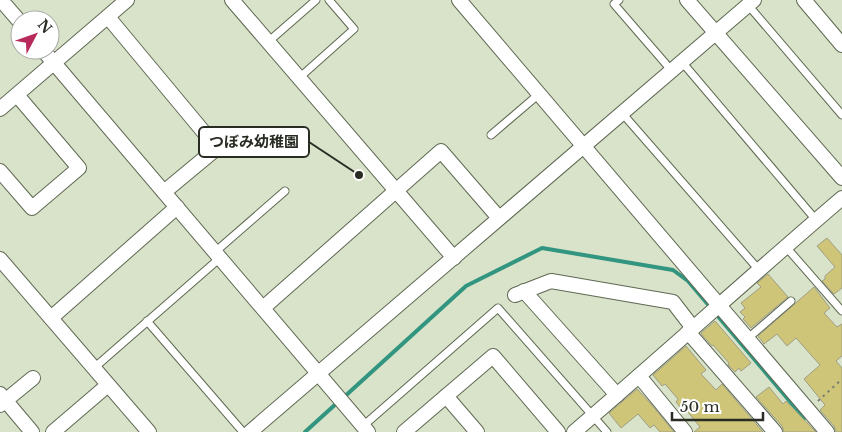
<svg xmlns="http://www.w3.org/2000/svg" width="842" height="432" font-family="'Libre Baskerville','Noto Sans JP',serif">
<rect width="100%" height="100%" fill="#d8e3ca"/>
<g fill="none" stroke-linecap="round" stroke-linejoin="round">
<g stroke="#31957f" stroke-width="4">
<path d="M 716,314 L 804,418 L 797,432"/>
<path d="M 343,398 L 466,286 L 542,248 L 673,270 L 688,281 L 711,308"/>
<path d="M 305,432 L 338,402"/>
</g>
</g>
<g fill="#cec579" stroke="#a09e84">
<path d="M 827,238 L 842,255 L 842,288 L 834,294 L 822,281 L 825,279 L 825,276 L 835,267 L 817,246 Z"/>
<path d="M 768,274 L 788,297 L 751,328 L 743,319 L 745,317 L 740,312 L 745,308 L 741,303 L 761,287 L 757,283 Z"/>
<path d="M 814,287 L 830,308 L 824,313 L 837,327 L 842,324 L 842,356 L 836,361 L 842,368 L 842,432 L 836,432 L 834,426 L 820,410 L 825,405 L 804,379 L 820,365 L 796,338 L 787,346 L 777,334 L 764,344 L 758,336 Z"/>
<path d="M 715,321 L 751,363 L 741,371 L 739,368 L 735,372 L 728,365 L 729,363 L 713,345 L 712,346 L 703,336 L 701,333 Z"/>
<path d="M 686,346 L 706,370 L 701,374 L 716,390 L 722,384 L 763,432 L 694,432 L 700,427 L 687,411 L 685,413 L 676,402 L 678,399 L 665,384 L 662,386 L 653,375 Z"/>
<path d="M 769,387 L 783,404 L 786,401 L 816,432 L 784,432 L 782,426 L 756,397 Z"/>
<path d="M 637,389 L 651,404 L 674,432 L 660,432 L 654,425 L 650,428 L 638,414 L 621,428 L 609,413 Z"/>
</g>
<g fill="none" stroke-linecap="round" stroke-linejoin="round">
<defs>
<g id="service">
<path d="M 619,0 L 614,4 L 672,71"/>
<path d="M 748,5 L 842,115"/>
<path d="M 268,42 L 316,0"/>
<path d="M 682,62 L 816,220"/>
<path d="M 299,78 L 354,29 L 329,0"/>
<path d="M 622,113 L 759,270"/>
<path d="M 491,135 L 539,94"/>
<path d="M 786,247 L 842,311"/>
<path d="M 215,252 L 285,191"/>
<path d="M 147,321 L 243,432"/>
<path d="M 747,339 L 791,301"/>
<path d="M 94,368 L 220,258"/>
<path d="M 363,426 L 498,308 L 607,432"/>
</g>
<g id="minor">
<path d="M 1,0 L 20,22"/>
<path d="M 232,0 L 454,258"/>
<path d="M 459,0 L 827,432"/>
<path d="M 687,0 L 842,178"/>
<path d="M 804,0 L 842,45"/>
<path d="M 108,17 L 217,148 L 164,192"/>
<path d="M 43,50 L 368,432"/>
<path d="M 0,109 L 127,0"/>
<path d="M 0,171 L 32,208 L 79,168 L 17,95"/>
<path d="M 0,259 L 149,432"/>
<path d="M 524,291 L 617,395"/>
<path d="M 515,295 L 551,281 L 673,302 L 693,328"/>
<path d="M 263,308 L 441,151 L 499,218"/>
<path d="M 51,318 L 177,207"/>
<path d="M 688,332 L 775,432"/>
<path d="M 639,376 L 685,432"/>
<path d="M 0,394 L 32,432"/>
<path d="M 446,396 L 477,432"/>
<path d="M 0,405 L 33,378"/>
<path d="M 53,432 L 108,385"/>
<path d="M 250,432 L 754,0"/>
<path d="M 404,432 L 493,356 L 558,432"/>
<path d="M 574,432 C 664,355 752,275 842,198"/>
</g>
</defs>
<use href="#service" stroke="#5f6953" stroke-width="9"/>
<use href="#minor" stroke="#5f6953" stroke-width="16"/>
<path stroke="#798170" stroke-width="2" stroke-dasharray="2.5 4" stroke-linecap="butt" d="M 818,401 L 842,379"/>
<use href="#service" stroke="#fff" stroke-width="7"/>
<use href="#minor" stroke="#fff" stroke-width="14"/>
</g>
<path fill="none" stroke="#282c23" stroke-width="2" d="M359 175L309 142"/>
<circle fill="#282c23" stroke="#fff" stroke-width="2" cx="359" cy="175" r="5"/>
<rect fill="#fff" stroke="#282c23" stroke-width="2" x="199" y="127" width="110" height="30" rx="5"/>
<g font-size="15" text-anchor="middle" font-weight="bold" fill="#282c23">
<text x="254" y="147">つぼみ幼稚園</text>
</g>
<g transform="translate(35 35) rotate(49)"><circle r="24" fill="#ffffff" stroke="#a9aba7"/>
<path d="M0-4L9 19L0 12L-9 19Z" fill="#b82a5c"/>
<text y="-8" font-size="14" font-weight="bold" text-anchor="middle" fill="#282c23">N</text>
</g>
<path d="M672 412v8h91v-8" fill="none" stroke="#282c23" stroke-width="2.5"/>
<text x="680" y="412" font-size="15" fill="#282c23" stroke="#ffffff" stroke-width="4" paint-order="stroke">50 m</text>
</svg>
